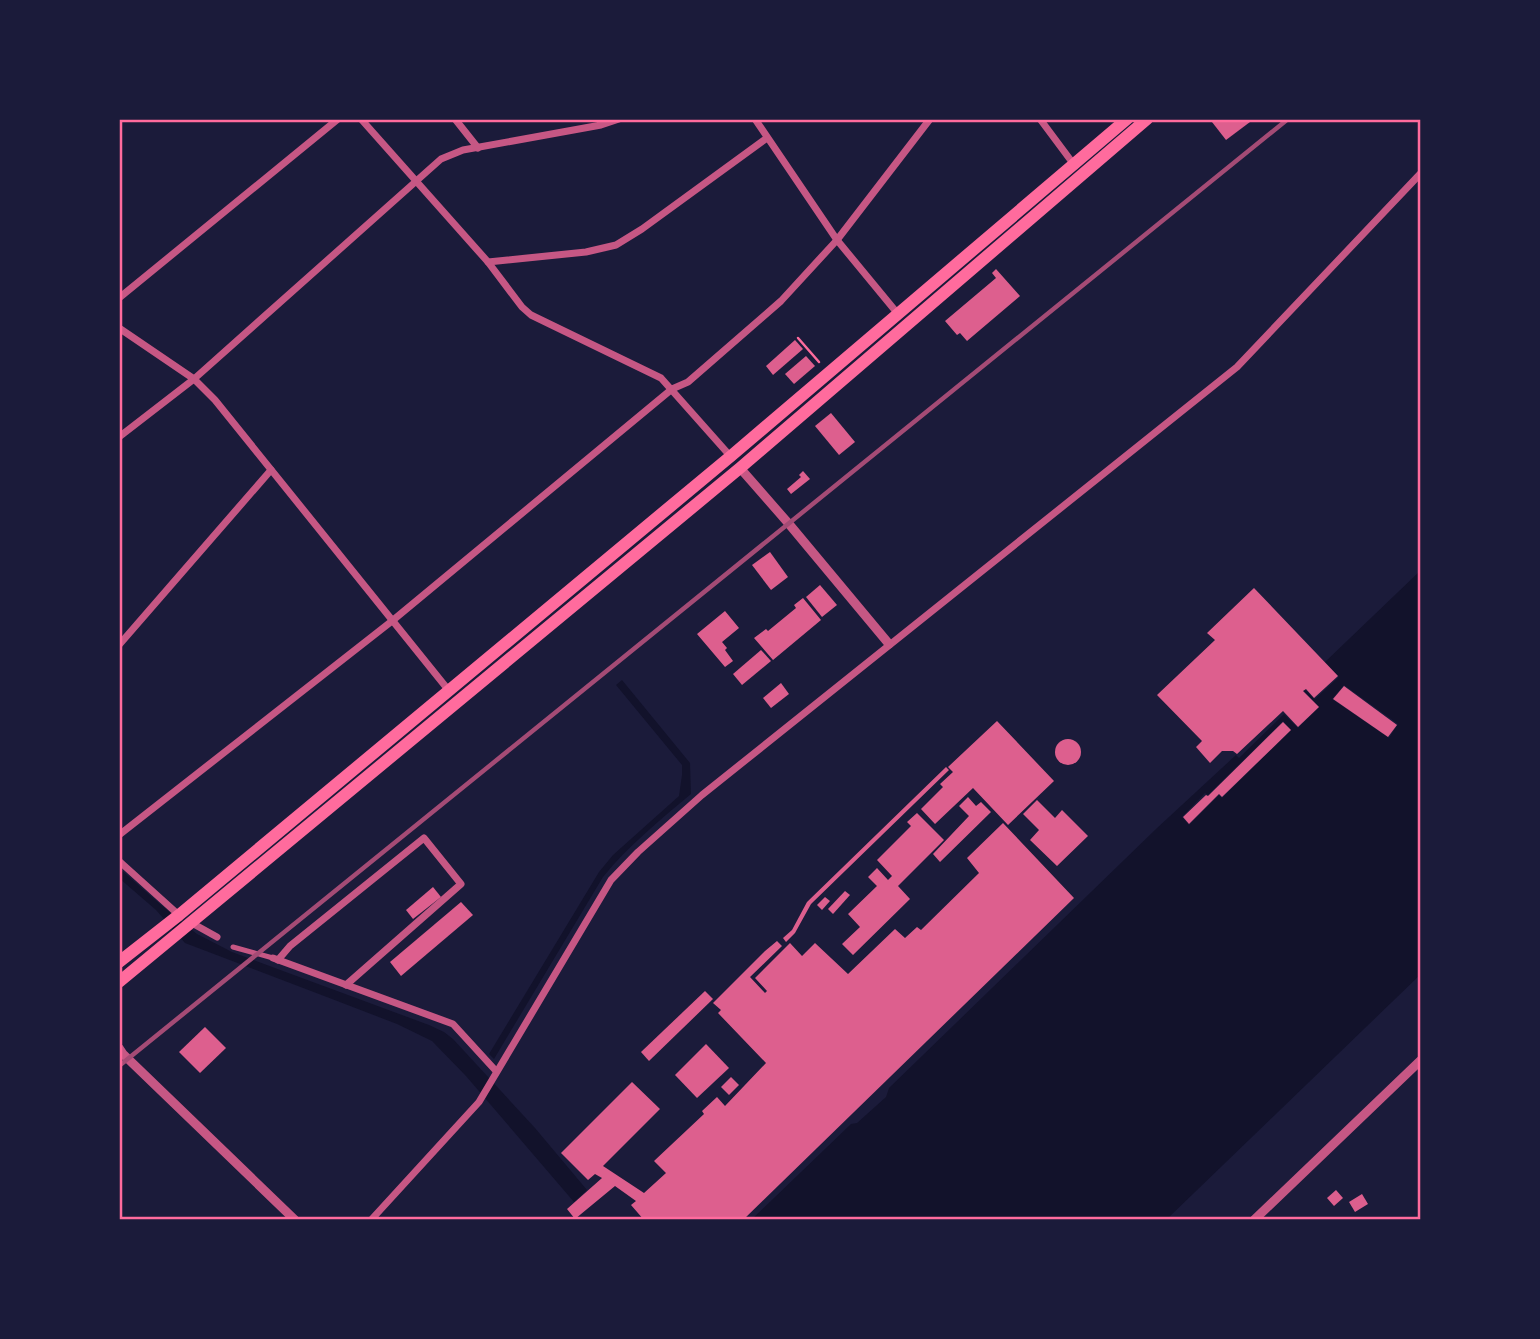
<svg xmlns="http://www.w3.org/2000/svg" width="1540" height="1339" font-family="'Exo 2',sans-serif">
<rect width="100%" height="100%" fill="#1b1b3a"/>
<g fill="#12122b" fill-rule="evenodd">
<path d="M 1421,570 L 1421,974 L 1166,1220 L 751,1220 L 851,1124 L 857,1123 L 886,1097 L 889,1088 L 1156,829 L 1236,755 L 1239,758 L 1284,714 L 1298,728 L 1319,707 L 1304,691 L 1305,690 L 1315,699 L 1339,677 L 1325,662 ZM 1344,685 L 1398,724 L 1389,738 L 1332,699 ZM 1283,721 L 1291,730 L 1222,798 L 1219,795 L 1189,825 L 1182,817 L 1205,793 L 1208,795 Z"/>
<path d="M 622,680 L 690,763 L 691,794 C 660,820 628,846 603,877 L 494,1059 L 489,1054 L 599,872 L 613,855 L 679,796 L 682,775 L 682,765 L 616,685 Z"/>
<path d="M 119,868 L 161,905 L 197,934 L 232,952 L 429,1025 L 444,1032 L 453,1039 L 535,1128 L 587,1190 L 574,1202 L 466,1076 L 432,1041 L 397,1024 L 332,999 L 185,943 L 156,910 L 119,878 Z"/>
</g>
<g fill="#dd5f8e">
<path d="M 1215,119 L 1254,119 L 1226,140 L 1212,122 Z"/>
<path d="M 996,269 L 1020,296 L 967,341 L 960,333 L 957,335 L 945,321 L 996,278 L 992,273 Z"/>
<path d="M 795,340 L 803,349 L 773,375 L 766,366 Z"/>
<path d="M 806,356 L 815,366 L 794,384 L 785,374 Z"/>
<path d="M 831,413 L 855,442 L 839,455 L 815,426 Z"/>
<path d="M 803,471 L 810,479 L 791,494 L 787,489 L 801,477 L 799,475 Z"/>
<path d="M 770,552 L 788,577 L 771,590 L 752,565 Z"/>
<path d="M 820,585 L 837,605 L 822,617 L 806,597 Z"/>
<path d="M 1254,588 L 1338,676 L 1314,698 L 1306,689 L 1303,691 L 1319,707 L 1298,727 L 1283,711 L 1237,754 L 1233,751 L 1222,751 L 1210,763 L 1196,747 L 1202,741 L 1157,695 L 1215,640 L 1207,633 Z"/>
<path d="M 803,598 L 821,620 L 773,660 L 754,638 L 766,629 L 768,631 L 796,608 L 794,605 Z"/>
<path d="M 725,611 L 739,628 L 722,642 L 727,648 L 725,650 L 733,661 L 725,667 L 697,634 Z"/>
<path d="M 761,650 L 771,661 L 742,685 L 733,674 Z"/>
<path d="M 781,683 L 789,694 L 771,708 L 763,698 Z"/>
<path d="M 1344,686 L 1397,725 L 1388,737 L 1333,699 Z"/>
<path d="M 997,721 L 1054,781 L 1008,825 L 973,788 L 935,824 L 921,809 L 943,787 L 940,784 L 953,772 L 948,767 Z"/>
<path d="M 1283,722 L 1291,730 L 1222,797 L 1219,794 L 1189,824 L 1183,817 L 1206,795 L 1208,796 Z"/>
<circle cx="1068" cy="752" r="13"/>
<path d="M 946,767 L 949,770 L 811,904 L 795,933 L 786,942 L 783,938 L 792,930 L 807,902 Z"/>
<path d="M 968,797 L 976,806 L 981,802 L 991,812 L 940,862 L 933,854 L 969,816 L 959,806 Z"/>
<path d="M 1037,800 L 1055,818 L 1062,810 L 1088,836 L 1057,866 L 1030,840 L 1039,830 L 1023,814 Z"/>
<path d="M 917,813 L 944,840 L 898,886 L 910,899 L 853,955 L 842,944 L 860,927 L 848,914 L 877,886 L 868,877 L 877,868 L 888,880 L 892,876 L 877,860 L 911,826 L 907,822 Z"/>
<path d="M 1003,823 L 1074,898 L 743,1220 L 644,1220 L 631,1205 L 636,1201 L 615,1186 L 575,1219 L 567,1209 L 602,1178 L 595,1174 L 588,1180 L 561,1153 L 632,1082 L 660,1109 L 603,1166 L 644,1193 L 666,1173 L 654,1161 L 704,1114 L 702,1111 L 717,1097 L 725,1106 L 766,1063 L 718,1013 L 721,1010 L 713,1003 L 765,951 L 777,941 L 782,946 L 750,977 L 765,993 L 767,991 L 755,978 L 790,943 L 802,956 L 815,943 L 848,974 L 895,929 L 905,938 L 917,927 L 921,930 L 979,873 L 967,858 Z"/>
<path d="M 433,887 L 441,897 L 413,919 L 406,910 Z"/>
<path d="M 845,891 L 850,895 L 833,914 L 828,909 Z"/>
<path d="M 825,897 L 830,901 L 822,910 L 817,905 Z"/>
<path d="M 461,902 L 473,915 L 401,976 L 390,962 Z"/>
<path d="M 705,991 L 713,999 L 649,1061 L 641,1052 Z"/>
<path d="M 205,1027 L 226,1048 L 200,1073 L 179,1052 Z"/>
<path d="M 706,1044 L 729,1068 L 697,1098 L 675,1075 Z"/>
<path d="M 731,1077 L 739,1085 L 729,1095 L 721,1087 Z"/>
<path d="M 1336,1190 L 1343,1198 L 1334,1206 L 1327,1198 Z"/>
<path d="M 1362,1194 L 1368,1204 L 1355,1212 L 1349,1202 Z"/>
</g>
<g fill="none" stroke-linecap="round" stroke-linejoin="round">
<path stroke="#ff6b9d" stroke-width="2.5" d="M 798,338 L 819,362"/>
<path stroke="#c65784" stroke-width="5" d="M 233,947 L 273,958"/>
<g stroke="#c65784" stroke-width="7">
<path d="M 361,119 L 488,262 L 522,307 L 531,315 L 661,378 L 732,458"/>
<path d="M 455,119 L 478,148"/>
<path d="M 755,119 L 837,240 L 898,314"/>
<path d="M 1040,119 L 1075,166"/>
<path d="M 488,262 L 586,252 L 616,245 L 642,229 L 767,138"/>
<path d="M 119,298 L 338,119"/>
<path d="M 119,328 L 194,379 L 215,400 L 450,692"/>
<path d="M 119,437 L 194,379 L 441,159 L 463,150 L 601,125 L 619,119"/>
<path d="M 119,645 L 271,470"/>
<path d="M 119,835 L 392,621 L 672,389 L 688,382 L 781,301 L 837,240 L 930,119"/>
<path d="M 119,861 L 180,916"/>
<path d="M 190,922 L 217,937"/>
<path d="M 273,958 L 453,1024 L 496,1071"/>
<path d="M 278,960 L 290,946 L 424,838 L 461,884 L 346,985"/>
<path d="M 371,1220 L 479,1102 L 611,880 L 638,852 L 702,795 L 1237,367 L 1421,173"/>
</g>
<g stroke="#c65784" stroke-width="9">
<path d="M 740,468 L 789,524 L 889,644"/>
<path d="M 119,1048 L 123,1054 L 295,1220"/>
<path d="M 1254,1220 L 1421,1060"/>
</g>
<g stroke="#ff6b9d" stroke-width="12">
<path d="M 119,962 L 179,915 L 731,456 L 1127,119"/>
<path d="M 119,982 L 740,468 L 1147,119"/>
</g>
<path stroke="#a44b75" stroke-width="4.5" d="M 119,1066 L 1288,119"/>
</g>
<rect width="1540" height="1339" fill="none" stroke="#1b1b3a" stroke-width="242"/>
<rect x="121" y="121" width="1298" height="1097" fill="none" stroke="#ff6b9d" stroke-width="2.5"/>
</svg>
